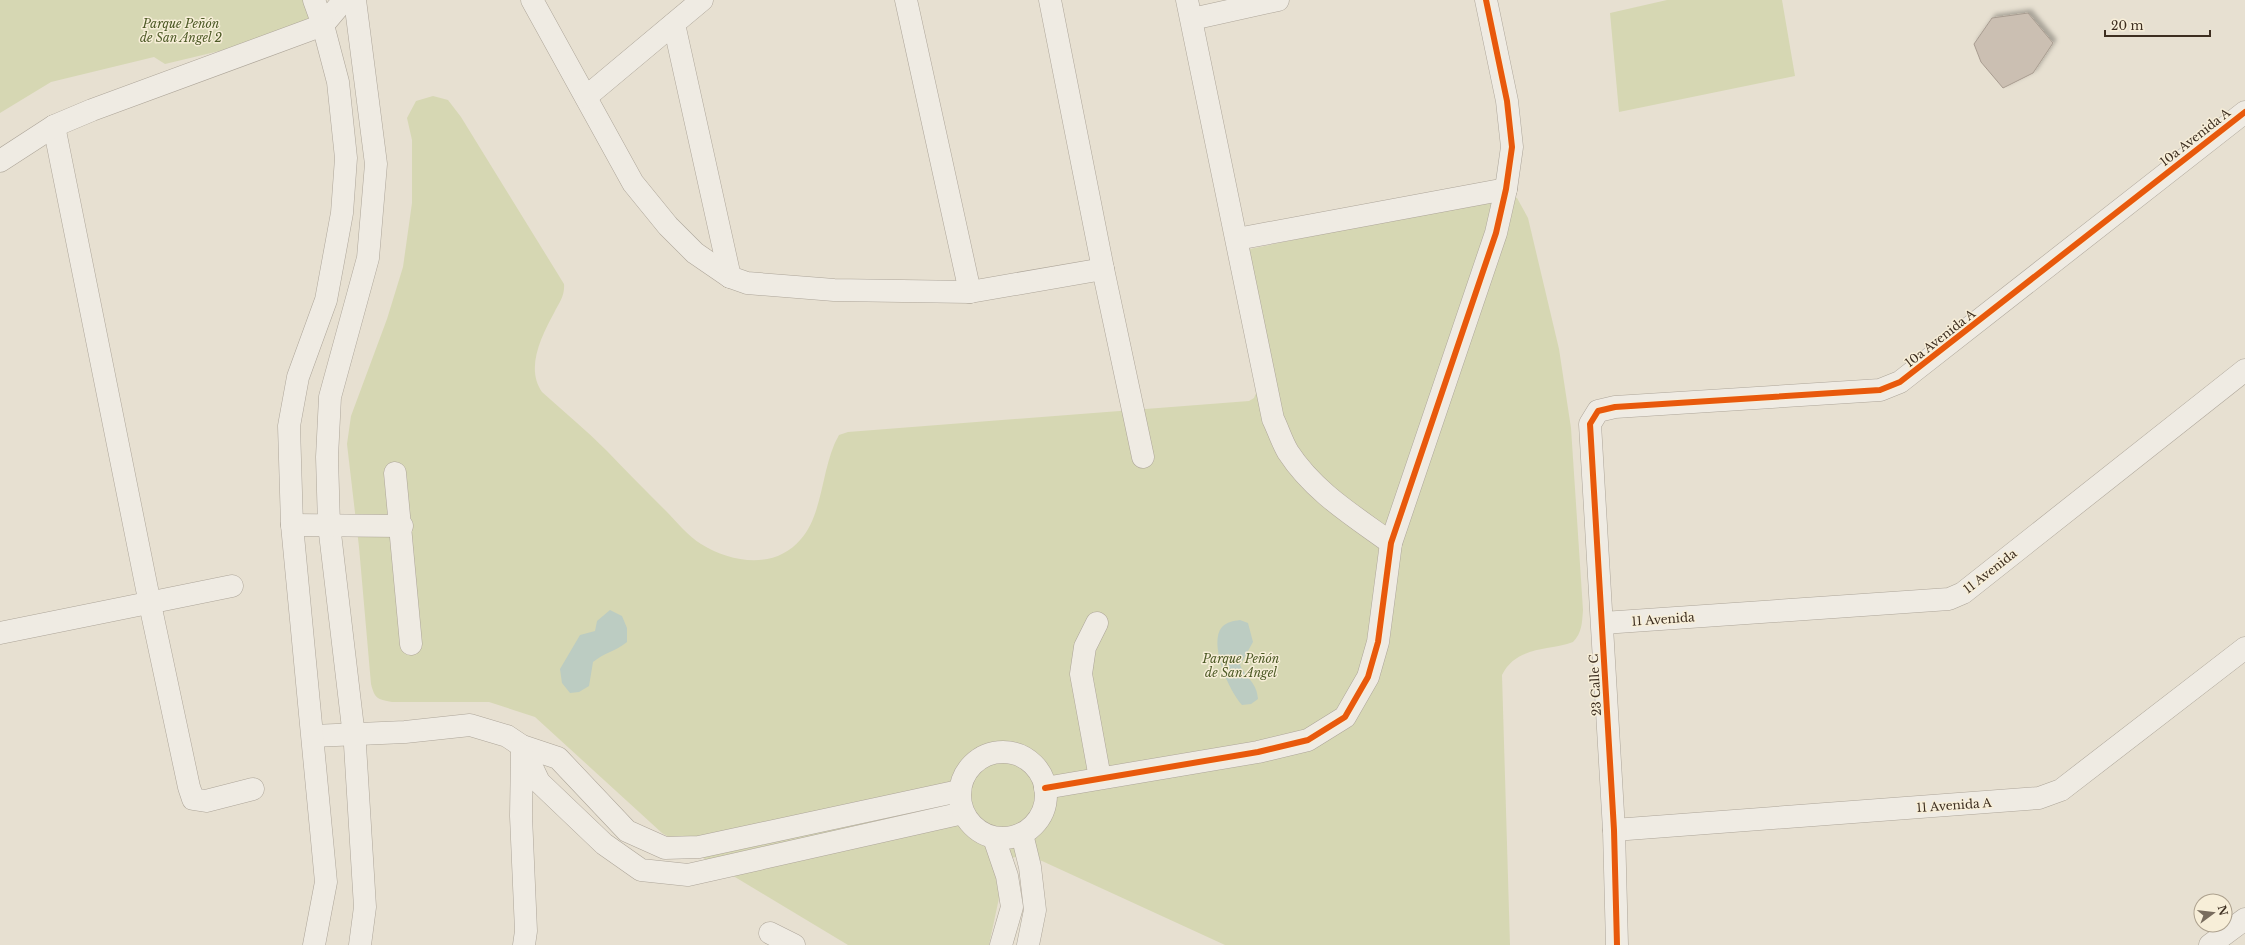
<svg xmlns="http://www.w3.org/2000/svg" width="2245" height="945" font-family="'Libre Baskerville',serif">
<defs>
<filter id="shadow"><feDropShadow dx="3.5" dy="-3.5" stdDeviation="2" flood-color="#0004"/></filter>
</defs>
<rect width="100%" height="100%" fill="#e7e0d1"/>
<g fill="#d6d7b3">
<path d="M 0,0 L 309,0 L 312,29 L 165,64 L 154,57 L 51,82 L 0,113 Z"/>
<path d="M 1667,0 L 1782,0 L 1795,76 L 1619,112 L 1610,13 Z"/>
<path d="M 433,96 L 448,100 L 461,117 L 564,284 C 565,296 559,303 554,313 C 542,335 525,368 542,392 C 563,411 586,430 607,451 C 626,471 646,491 666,511 C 677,522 688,536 701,544 C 732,563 775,570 801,539 C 824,513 821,466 839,435 L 848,432 L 1249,401 L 1254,398 L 1257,391 L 1245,250 L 1510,195 L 1517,198 L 1528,218 L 1559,349 L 1571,428 L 1583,610 C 1582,623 1582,633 1573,642 C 1548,651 1516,646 1502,675 L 1510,945 L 1225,945 L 1042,861 L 1022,856 L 1010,858 L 1000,879 L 999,898 L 989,945 L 848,945 L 662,833 L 535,717 L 489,702 L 392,702 C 377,699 375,699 371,684 L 359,547 L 347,444 L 351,416 L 387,319 L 403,267 L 412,203 L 412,140 L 407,118 L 416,101 Z"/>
</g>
<g fill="#bcccc2">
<path d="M 610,610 L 622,616 L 627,628 L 627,642 C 616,651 604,653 593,662 L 589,686 L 579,692 L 570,693 L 562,683 L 560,669 L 580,635 L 595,631 L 597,621 Z"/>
<path d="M 1240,620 L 1248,623 L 1253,642 L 1240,665 C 1247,679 1257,683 1258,699 L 1251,704 L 1242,705 C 1229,691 1208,643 1222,627 C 1227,622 1233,621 1240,620 Z"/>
</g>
<path fill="#cbbfb2" stroke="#a89c90" filter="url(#shadow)" d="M 2028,13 L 2053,43 L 2033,73 L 2003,88 L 1981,62 L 1974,44 L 1992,18 Z"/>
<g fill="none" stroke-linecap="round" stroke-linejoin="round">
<defs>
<g id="minor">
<path d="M 355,0 L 376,164 L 368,258 L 330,397 L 327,457 L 329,525 L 355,745 L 365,907 L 360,945"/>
<path d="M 532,0 L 633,183 L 668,226 L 695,253 L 730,277 L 747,283 L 834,290 L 970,292 L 1103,269"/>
<path d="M 906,0 L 970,292"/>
<path d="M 1050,0 L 1103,269 L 1143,457"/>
<path d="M 1187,0 L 1273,419 C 1278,429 1282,442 1288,452 C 1314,492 1354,516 1391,543"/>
<path d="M 1192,19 L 1278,0"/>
<path d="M 674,24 L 730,277"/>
<path d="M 586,97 L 702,0"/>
<path d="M 54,126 L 150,604 L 189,787 L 193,799 L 206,801 L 253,789"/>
<path d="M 0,161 L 54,126 L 92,110 L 323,25 L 344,0"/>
<path d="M 1237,239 L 1506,189"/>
<path d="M 395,473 L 411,644"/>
<path d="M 292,525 L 402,526"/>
<path d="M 1097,623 L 1085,647 L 1081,674 L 1100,778"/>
<path d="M 1603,623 L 1949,599 L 1963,593 L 2245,370"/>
<path d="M 0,633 L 232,586"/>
<path d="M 313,736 L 405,732 L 470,725 L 507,736 L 522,746 L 558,758 L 627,831 L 665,848 L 699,847 L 959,791"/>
<path d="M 522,746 L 539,782 L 604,844 L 641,870 L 688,875 L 963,813"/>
<path d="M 522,752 L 521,816 L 526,931 L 524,945"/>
<circle cx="1003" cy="795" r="43"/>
<path d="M 1045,788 L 1258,752 L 1308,740 L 1345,717 L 1368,677 L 1378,642 L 1391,543 L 1496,233 L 1506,189 L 1512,147 L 1507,101 L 1486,0"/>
<path d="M 1614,830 L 2039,798 L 2061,790 L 2245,648"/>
<path d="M 1022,834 L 1030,867 L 1035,910 L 1028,945"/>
<path d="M 994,838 L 1007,876 L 1012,907 L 1001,945"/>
<path d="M 770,933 L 794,945"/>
<path d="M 314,945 L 326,882 L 292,525 L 289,426 L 298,377 L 326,300 L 342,213 L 346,158 L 338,82 L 323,25 L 314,0"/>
<path d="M 1617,945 L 1614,830 L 1590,424 L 1598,411 L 1615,407 L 1880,390 L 1900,382 L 2245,112"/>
<path d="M 2210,945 L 2245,919"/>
</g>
</defs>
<use href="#minor" stroke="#ada599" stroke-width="23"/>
<use href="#minor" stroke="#efebe3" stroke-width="22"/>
<defs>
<g id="cycleway">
<path d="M 1045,788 L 1258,752 L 1308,740 L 1345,717 L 1368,677 L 1378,642 L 1391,543 L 1496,233 L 1506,189 L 1512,147 L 1507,101 L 1486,0"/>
<path d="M 1617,945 L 1614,830 L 1590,424 L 1598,411 L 1615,407 L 1880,390 L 1900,382 L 2245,112"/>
</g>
</defs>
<use href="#cycleway" stroke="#f7eed8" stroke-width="8"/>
<use href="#cycleway" stroke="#e8590c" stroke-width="6"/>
</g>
<g text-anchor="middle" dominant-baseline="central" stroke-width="3" stroke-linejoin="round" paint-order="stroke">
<g font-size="12" font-style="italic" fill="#4d5a26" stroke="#f7eed8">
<text x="181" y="23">Parque Peñón<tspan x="181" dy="14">de San Angel 2</tspan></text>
<text x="1241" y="658">Parque Peñón<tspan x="1241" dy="14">de San Angel</tspan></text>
</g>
<g font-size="12" fill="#3d2e20" stroke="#f7eed8">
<text transform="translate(2195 137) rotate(-38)">10a Avenida A</text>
<text transform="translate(1940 338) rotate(-38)">10a Avenida A</text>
<text transform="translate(1990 571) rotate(-38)">11 Avenida</text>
<text transform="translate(1663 619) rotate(-4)">11 Avenida</text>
<text transform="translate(1595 685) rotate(-93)">23 Calle C</text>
<text transform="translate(1954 805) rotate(-4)">11 Avenida A</text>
</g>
</g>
<g transform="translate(2213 913) rotate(75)"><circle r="19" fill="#f7eed8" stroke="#ada18e"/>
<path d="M0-3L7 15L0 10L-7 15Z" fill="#786c5e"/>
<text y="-6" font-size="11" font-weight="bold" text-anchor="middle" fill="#3d2e20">N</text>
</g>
<path d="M2105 30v6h105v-6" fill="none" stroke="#3d2e20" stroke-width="2"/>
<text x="2111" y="30" font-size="12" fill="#3d2e20" stroke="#f7eed8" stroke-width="3" paint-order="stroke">20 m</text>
</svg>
